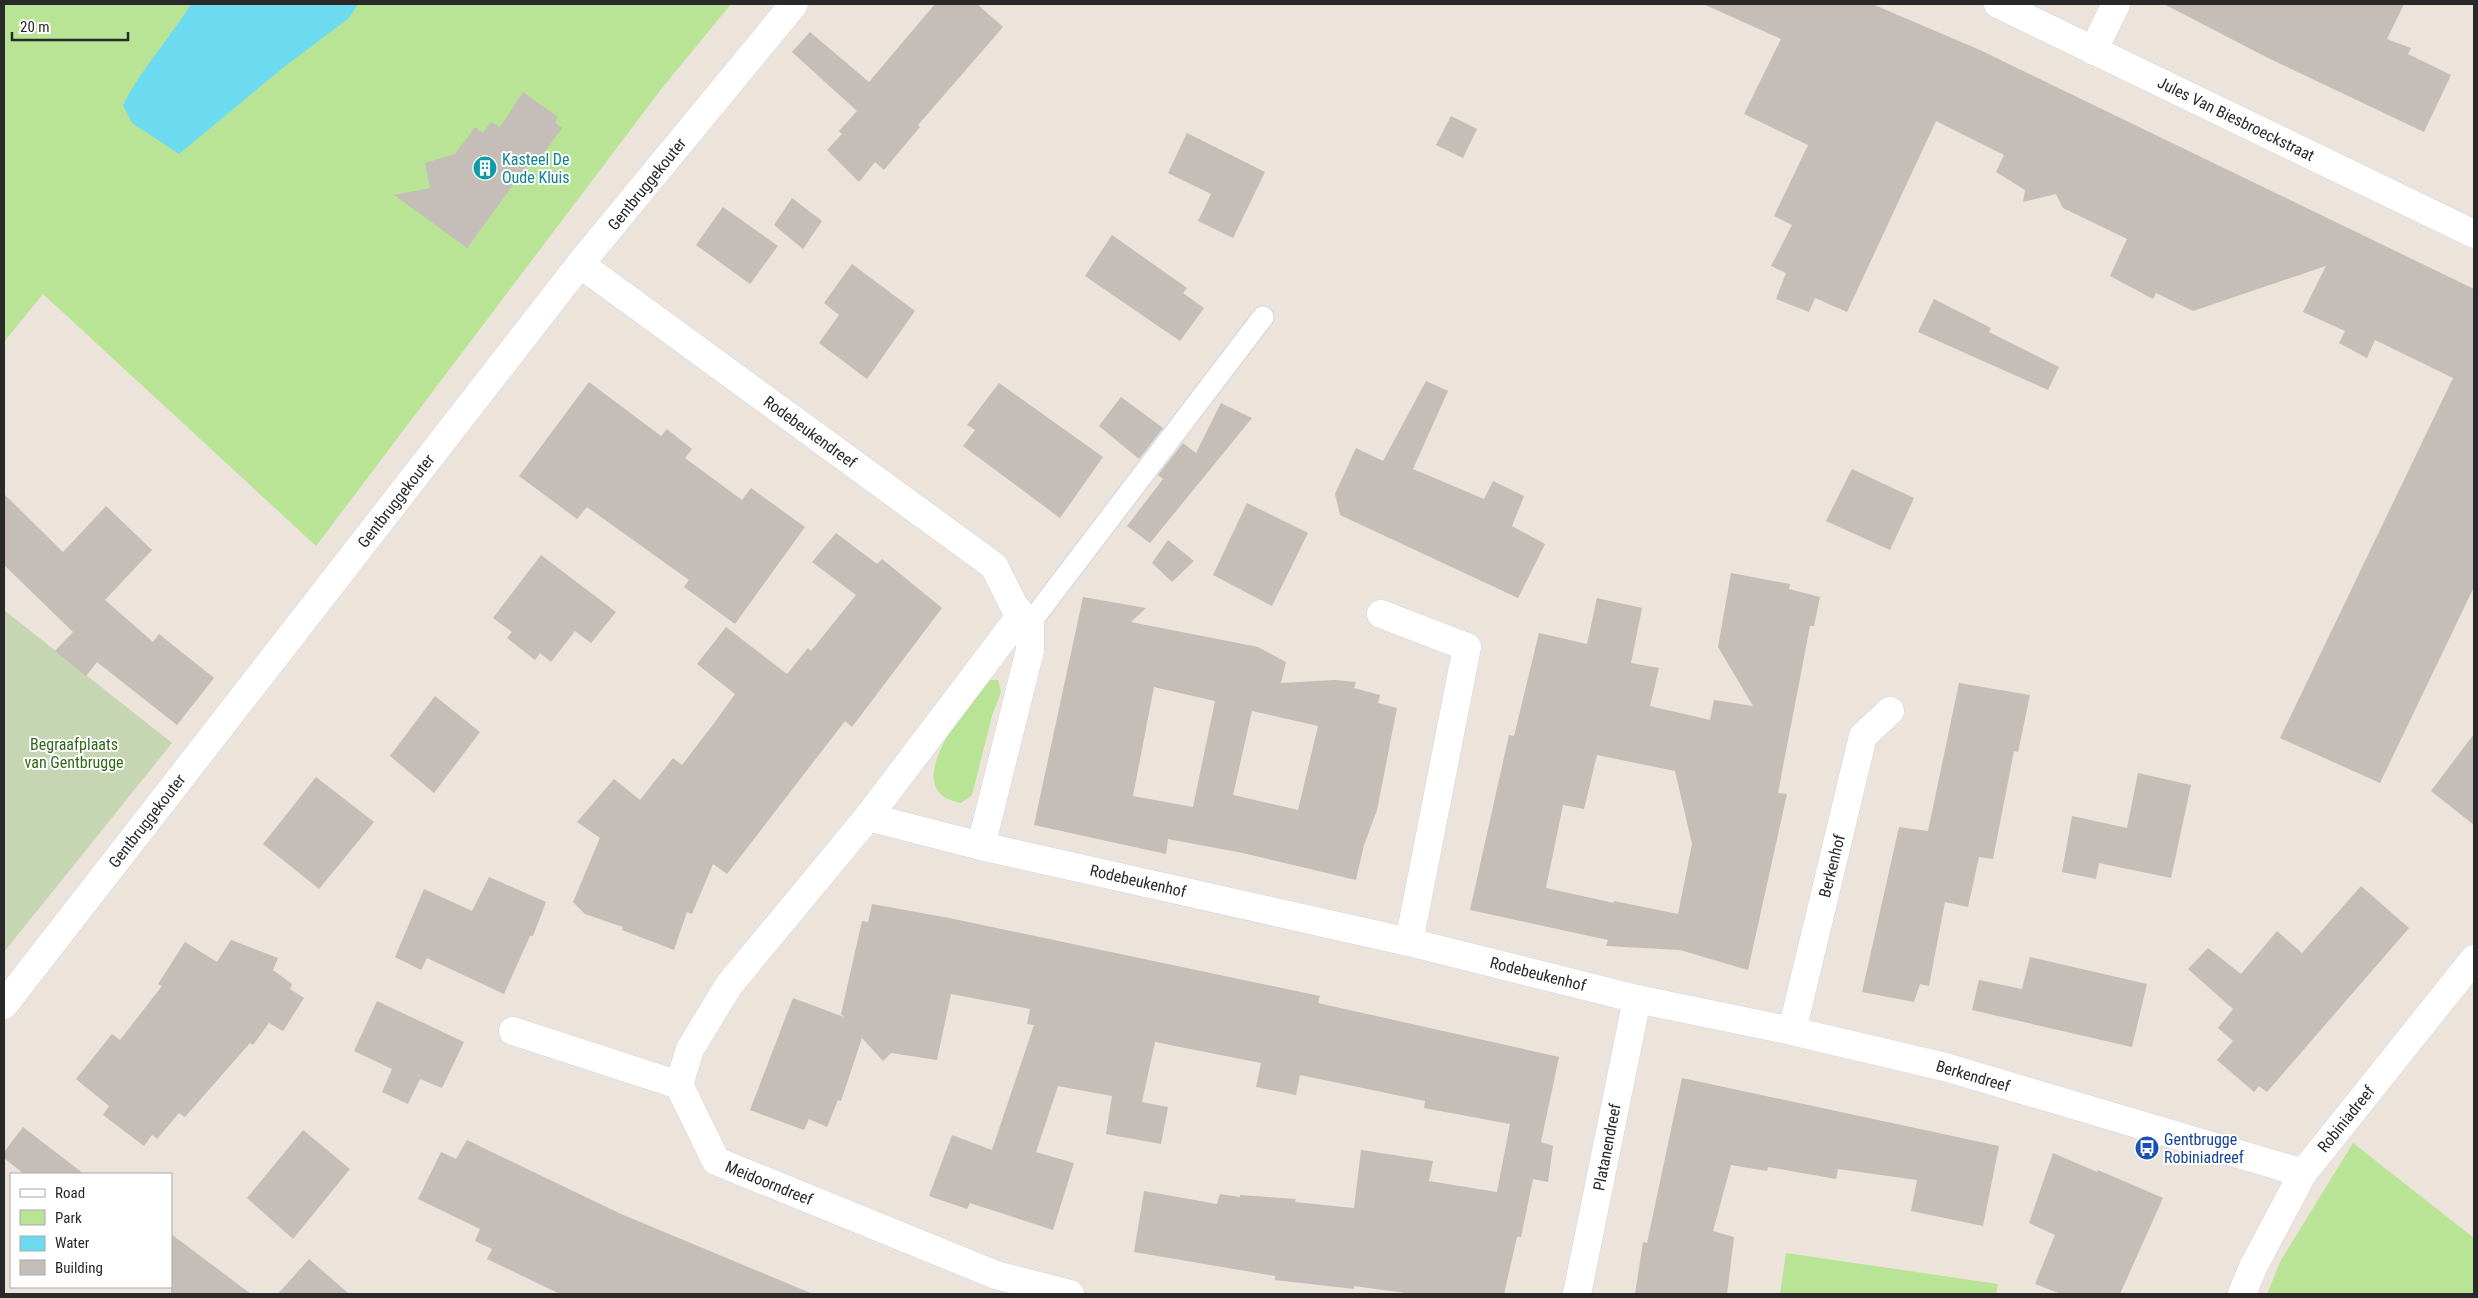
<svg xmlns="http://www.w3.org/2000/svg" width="2478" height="1298" font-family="'Roboto Condensed',sans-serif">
<rect width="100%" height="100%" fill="#ece3db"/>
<g fill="#b9e496">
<path d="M 4,4 L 731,4 L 662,88 L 316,546 L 43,294 L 4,342 Z"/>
<path d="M 986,680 L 998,680 L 1001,692 L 992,716 L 972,795 L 961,803 C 895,792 967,707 986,680 Z"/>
<path d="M 2353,1143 L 2474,1238 L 2474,1294 L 2267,1294 L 2281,1260 Z"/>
<path d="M 1786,1253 L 1998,1284 L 1996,1294 L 1780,1294 Z"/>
</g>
<path fill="#c7d6b2" d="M 4,610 L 172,743 L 4,952 Z"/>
<path fill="#6cdbf0" d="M 191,4 L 358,4 L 349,18 L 284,67 L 179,154 L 132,123 L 123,105 C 141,69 170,38 191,4 Z"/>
<g fill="#c4bdb8" fill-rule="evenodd">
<path d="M 935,4 L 977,4 L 1003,27 L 918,125 L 920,127 L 884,170 L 875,162 L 859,182 L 827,150 L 842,134 L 839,131 L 857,111 L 792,52 L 810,32 L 869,82 Z"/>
<path d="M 1703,4 L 1872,4 L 1980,50 L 2474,289 L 2474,587 L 2380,783 L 2280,738 L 2453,378 L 2375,340 L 2367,358 L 2339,343 L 2345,331 L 2303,312 L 2326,266 L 2193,311 L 2156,293 L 2153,299 L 2110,276 L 2127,239 L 2063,208 L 2056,194 L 2023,202 L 2025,190 L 1996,172 L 2004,155 L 1936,121 L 1847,312 L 1815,298 L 1809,312 L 1776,299 L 1786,273 L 1771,266 L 1792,225 L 1774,216 L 1808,145 L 1744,114 L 1781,39 Z"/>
<path d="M 2164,4 L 2404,4 L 2387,39 L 2411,48 L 2408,54 L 2451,75 L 2424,132 L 2268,58 Z"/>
<path d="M 523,92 L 558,117 L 555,122 L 562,128 L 539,160 L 534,156 L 467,248 L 394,195 L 430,188 L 425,163 L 455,154 L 475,127 L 483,133 L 491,122 L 500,127 Z"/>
<path d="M 1451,116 L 1477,129 L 1463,158 L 1436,145 Z"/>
<path d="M 1187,133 L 1265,172 L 1233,238 L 1198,221 L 1211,194 L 1168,173 Z"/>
<path d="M 792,198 L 822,221 L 803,249 L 774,225 Z"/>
<path d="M 723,207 L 778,246 L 750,284 L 696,245 Z"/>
<path d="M 1112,235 L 1187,288 L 1183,293 L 1204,308 L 1180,341 L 1085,276 Z"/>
<path d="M 852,264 L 915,311 L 867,379 L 819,343 L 839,315 L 824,303 Z"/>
<path d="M 1934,299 L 1991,328 L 1989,332 L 2059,367 L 2048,390 L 1918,332 Z"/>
<path d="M 1426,381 L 1448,391 L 1413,469 L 1484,499 L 1493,481 L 1524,496 L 1512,526 L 1545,544 L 1518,598 L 1340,515 L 1335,494 L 1356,448 L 1383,461 Z"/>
<path d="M 589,382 L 661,436 L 667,429 L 692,449 L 685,458 L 742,500 L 751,488 L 805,527 L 735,624 L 684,587 L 689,580 L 587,507 L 577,519 L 519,476 Z"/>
<path d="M 999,383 L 1103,457 L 1060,518 L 963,446 L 975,430 L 967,425 Z"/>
<path d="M 1121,397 L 1163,428 L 1139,459 L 1099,426 Z"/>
<path d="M 1221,403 L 1252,418 L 1150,543 L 1127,526 L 1163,479 L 1158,475 L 1183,443 L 1196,453 Z"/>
<path d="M 1852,469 L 1914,498 L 1890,550 L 1826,521 Z"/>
<path d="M 4,494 L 63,552 L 106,506 L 152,550 L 105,600 L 153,642 L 159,634 L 214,678 L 177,725 L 97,662 L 86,676 L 55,651 L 73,632 L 4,565 Z"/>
<path d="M 1247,503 L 1308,533 L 1272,606 L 1213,575 Z"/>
<path d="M 836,533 L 877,564 L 882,559 L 942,608 L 852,727 L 845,721 L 727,874 L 713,864 L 692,914 L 687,912 L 674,950 L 622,930 L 623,927 L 585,914 L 573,902 L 600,838 L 577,822 L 614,779 L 640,800 L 673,758 L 682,765 L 715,722 L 735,694 L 697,664 L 726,627 L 787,674 L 808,648 L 811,651 L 856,595 L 812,562 Z"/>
<path d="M 1168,540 L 1194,561 L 1172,582 L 1152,563 Z"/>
<path d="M 541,555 L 616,612 L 591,643 L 575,631 L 551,662 L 540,653 L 535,660 L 507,638 L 512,632 L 493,618 Z"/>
<path d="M 1731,573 L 1790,584 L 1789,589 L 1820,597 L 1814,626 L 1810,626 L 1778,793 L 1787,794 L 1748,970 L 1680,950 L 1606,946 L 1608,940 L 1470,910 L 1509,735 L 1514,736 L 1539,633 L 1587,644 L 1597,598 L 1642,608 L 1631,663 L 1659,668 L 1650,706 L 1710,720 L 1714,700 L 1753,706 L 1718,647 ZM 1597,755 L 1675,771 L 1692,844 L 1678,914 L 1614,901 L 1614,903 L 1546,888 L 1563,805 L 1584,809 Z"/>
<path d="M 1083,597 L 1146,608 L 1131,622 L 1258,647 L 1286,662 L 1281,683 L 1335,680 L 1356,682 L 1354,688 L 1380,695 L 1378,703 L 1397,708 L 1377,810 L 1364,845 L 1356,880 L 1243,853 L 1168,839 L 1166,854 L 1034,825 ZM 1154,687 L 1215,701 L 1193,807 L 1133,796 ZM 1252,711 L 1318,726 L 1298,810 L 1233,795 Z"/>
<path d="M 1959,683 L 2030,695 L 2018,752 L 2014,751 L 1993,859 L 1979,857 L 1968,907 L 1945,902 L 1929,986 L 1920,984 L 1914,1002 L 1862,992 L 1899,827 L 1928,831 Z"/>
<path d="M 435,696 L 480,732 L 434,793 L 390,756 Z"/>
<path d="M 2474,734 L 2474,825 L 2431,791 Z"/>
<path d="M 2138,773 L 2191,785 L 2171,878 L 2099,863 L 2096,879 L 2062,872 L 2072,816 L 2127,828 Z"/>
<path d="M 316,777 L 374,822 L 319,889 L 263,844 Z"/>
<path d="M 489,877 L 546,902 L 533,936 L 530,936 L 504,994 L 427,958 L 421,970 L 395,957 L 424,889 L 472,911 Z"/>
<path d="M 2361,886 L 2409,928 L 2267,1092 L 2259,1086 L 2254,1092 L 2217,1060 L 2233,1041 L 2218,1028 L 2233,1009 L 2188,969 L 2208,948 L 2241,974 L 2277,931 L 2302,953 Z"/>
<path d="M 872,904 L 949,918 L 1320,996 L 1318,1003 L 1559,1057 L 1541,1142 L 1553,1146 L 1548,1182 L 1533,1179 L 1521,1237 L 1517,1237 L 1504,1294 L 1412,1294 L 1354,1286 L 1354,1289 L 1275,1280 L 1275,1276 L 1134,1252 L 1144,1191 L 1217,1204 L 1220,1194 L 1240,1197 L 1240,1195 L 1296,1199 L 1295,1202 L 1354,1208 L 1361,1150 L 1433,1161 L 1429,1181 L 1497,1192 L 1510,1124 L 1424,1108 L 1425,1101 L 1300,1075 L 1296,1095 L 1256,1087 L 1261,1063 L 1155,1042 L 1142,1102 L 1168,1107 L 1161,1144 L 1106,1134 L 1112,1096 L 1058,1086 L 1036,1152 L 1074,1163 L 1053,1230 L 970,1203 L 967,1209 L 929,1196 L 952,1135 L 992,1150 L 1034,1025 L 1027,1024 L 1030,1009 L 951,994 L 937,1060 L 891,1053 L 883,1061 L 862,1038 L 841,1101 L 838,1100 L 827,1127 L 809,1119 L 804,1130 L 750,1110 L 793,998 L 844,1017 L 841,1014 L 862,921 L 868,922 Z"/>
<path d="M 231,940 L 278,958 L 273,970 L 292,984 L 290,989 L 304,998 L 283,1031 L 269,1023 L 253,1045 L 250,1043 L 185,1117 L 179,1113 L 157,1139 L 152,1135 L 144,1146 L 103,1115 L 109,1106 L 76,1079 L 112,1034 L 120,1040 L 162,986 L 158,984 L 185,942 L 217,962 Z"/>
<path d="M 2030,957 L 2147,984 L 2132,1047 L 1972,1010 L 1979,980 L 2022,989 Z"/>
<path d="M 377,1001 L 464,1042 L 442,1088 L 420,1079 L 408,1104 L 382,1092 L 392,1069 L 354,1051 Z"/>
<path d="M 1682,1078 L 1999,1146 L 1983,1226 L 1911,1211 L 1917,1180 L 1838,1169 L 1836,1179 L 1768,1167 L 1767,1171 L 1731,1165 L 1713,1231 L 1734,1237 L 1727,1294 L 1635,1294 L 1643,1242 L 1647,1243 Z"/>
<path d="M 23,1127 L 84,1174 L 24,1174 L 4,1158 L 4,1152 Z"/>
<path d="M 303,1130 L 350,1169 L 293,1239 L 247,1198 Z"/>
<path d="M 467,1140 L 621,1214 L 813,1294 L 560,1294 L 487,1259 L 492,1249 L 475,1241 L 480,1229 L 418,1199 L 441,1152 L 456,1159 Z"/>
<path d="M 2053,1153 L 2097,1172 L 2098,1170 L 2163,1198 L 2120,1294 L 2061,1294 L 2035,1284 L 2055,1235 L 2029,1223 Z"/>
<path d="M 171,1234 L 251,1294 L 171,1294 Z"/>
<path d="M 309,1259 L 349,1294 L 278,1294 Z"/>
</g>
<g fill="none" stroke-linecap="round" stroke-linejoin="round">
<defs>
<path id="lane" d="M 1030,623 L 1263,317"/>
<g id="street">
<path d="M 1998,4 L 2474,234"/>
<path d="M 2093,51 L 2116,4"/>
<path d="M 580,264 L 994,566 L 1014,606 L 1030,623 L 1030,650 L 981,846"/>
<path d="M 1381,614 L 1467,647 L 1409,942"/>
<path d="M 1021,615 L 868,817 L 729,985 L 690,1049 L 679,1085 L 716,1161 L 996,1275 L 1070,1294"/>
<path d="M 868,817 L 981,846 L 1409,942 L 1637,999 L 1792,1031 L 1945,1067 L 2303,1173"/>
<path d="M 4,1005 L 580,264 L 794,4"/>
<path d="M 513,1031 L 679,1085"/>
<path d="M 1792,1031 L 1863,736 L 1890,711"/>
<path d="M 1577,1294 L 1637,999"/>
<path d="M 2242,1294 L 2253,1267 L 2303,1173 L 2474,959"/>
</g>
</defs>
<use href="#lane" stroke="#d0d6e3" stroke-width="23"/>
<use href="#street" stroke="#d0d6e3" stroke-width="29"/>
<use href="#lane" stroke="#fff" stroke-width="21"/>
<use href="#street" stroke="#fff" stroke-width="28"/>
</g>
<defs>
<symbol id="building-disc" viewBox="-11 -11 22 22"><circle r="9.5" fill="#0f9aa8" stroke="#fff"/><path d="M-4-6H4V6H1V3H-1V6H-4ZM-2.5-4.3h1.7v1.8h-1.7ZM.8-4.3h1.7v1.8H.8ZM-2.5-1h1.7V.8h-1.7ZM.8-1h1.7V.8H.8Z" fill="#fff"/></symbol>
<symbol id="bus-disc" viewBox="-11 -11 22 22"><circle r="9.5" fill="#1a4fb4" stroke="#fff"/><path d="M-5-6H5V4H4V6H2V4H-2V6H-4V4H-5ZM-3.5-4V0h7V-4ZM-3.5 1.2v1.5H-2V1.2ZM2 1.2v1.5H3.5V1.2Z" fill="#fff"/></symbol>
</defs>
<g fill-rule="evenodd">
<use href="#building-disc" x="471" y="154" width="28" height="28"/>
<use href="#bus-disc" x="2133" y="1134" width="28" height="28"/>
</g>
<g text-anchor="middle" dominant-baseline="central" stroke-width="4" stroke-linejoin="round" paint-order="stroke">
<g font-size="16" fill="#292929" stroke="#fff">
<text transform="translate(2236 119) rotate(26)">Jules Van Biesbroeckstraat</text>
<text transform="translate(647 184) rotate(-51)">Gentbruggekouter</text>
<text transform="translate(810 432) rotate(36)">Rodebeukendreef</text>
<text transform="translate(396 501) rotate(-52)">Gentbruggekouter</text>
<text transform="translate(147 821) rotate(-52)">Gentbruggekouter</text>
<text transform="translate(1832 866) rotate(-76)">Berkenhof</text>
<text transform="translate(1138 881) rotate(13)">Rodebeukenhof</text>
<text transform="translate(1538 974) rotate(14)">Rodebeukenhof</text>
<text transform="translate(1973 1076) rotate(16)">Berkendreef</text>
<text transform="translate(2346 1119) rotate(-51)">Robiniadreef</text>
<text transform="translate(1607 1147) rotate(-79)">Platanendreef</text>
<text transform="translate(769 1183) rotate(22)">Meidoorndreef</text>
</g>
<g font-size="16" fill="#0d838f" stroke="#fff" text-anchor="start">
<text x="502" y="159">Kasteel De<tspan x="502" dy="18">Oude Kluis</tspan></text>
</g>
<g font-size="16" fill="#316719" stroke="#fff">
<text x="74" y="744">Begraafplaats<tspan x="74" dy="18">van Gentbrugge</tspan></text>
</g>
<g font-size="16" fill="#164399" stroke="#fff" text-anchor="start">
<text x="2164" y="1139">Gentbrugge<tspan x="2164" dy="18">Robiniadreef</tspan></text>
</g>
</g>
<rect width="2478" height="1298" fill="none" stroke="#292929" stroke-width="10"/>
<rect x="10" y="1173" width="162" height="115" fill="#ffffff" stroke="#a9a9a9"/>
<rect x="20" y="1189" width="25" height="8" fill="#ffffff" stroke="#a9a9a9"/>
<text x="55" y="1198" font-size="15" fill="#292929">Road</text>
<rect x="20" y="1210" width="25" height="15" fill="#b9e496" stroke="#a9a9a9"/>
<text x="55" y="1223" font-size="15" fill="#292929">Park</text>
<rect x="20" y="1236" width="25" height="15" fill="#6cdbf0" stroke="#a9a9a9"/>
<text x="55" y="1248" font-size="15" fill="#292929">Water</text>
<rect x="20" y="1260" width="25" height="15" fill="#c4bdb8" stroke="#a9a9a9"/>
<text x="55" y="1273" font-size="15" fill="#292929">Building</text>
<path d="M12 32v8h116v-8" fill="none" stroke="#292929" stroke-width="2.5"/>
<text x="20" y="32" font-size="15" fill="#292929" stroke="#ffffff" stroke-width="4" paint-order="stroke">20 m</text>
</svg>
